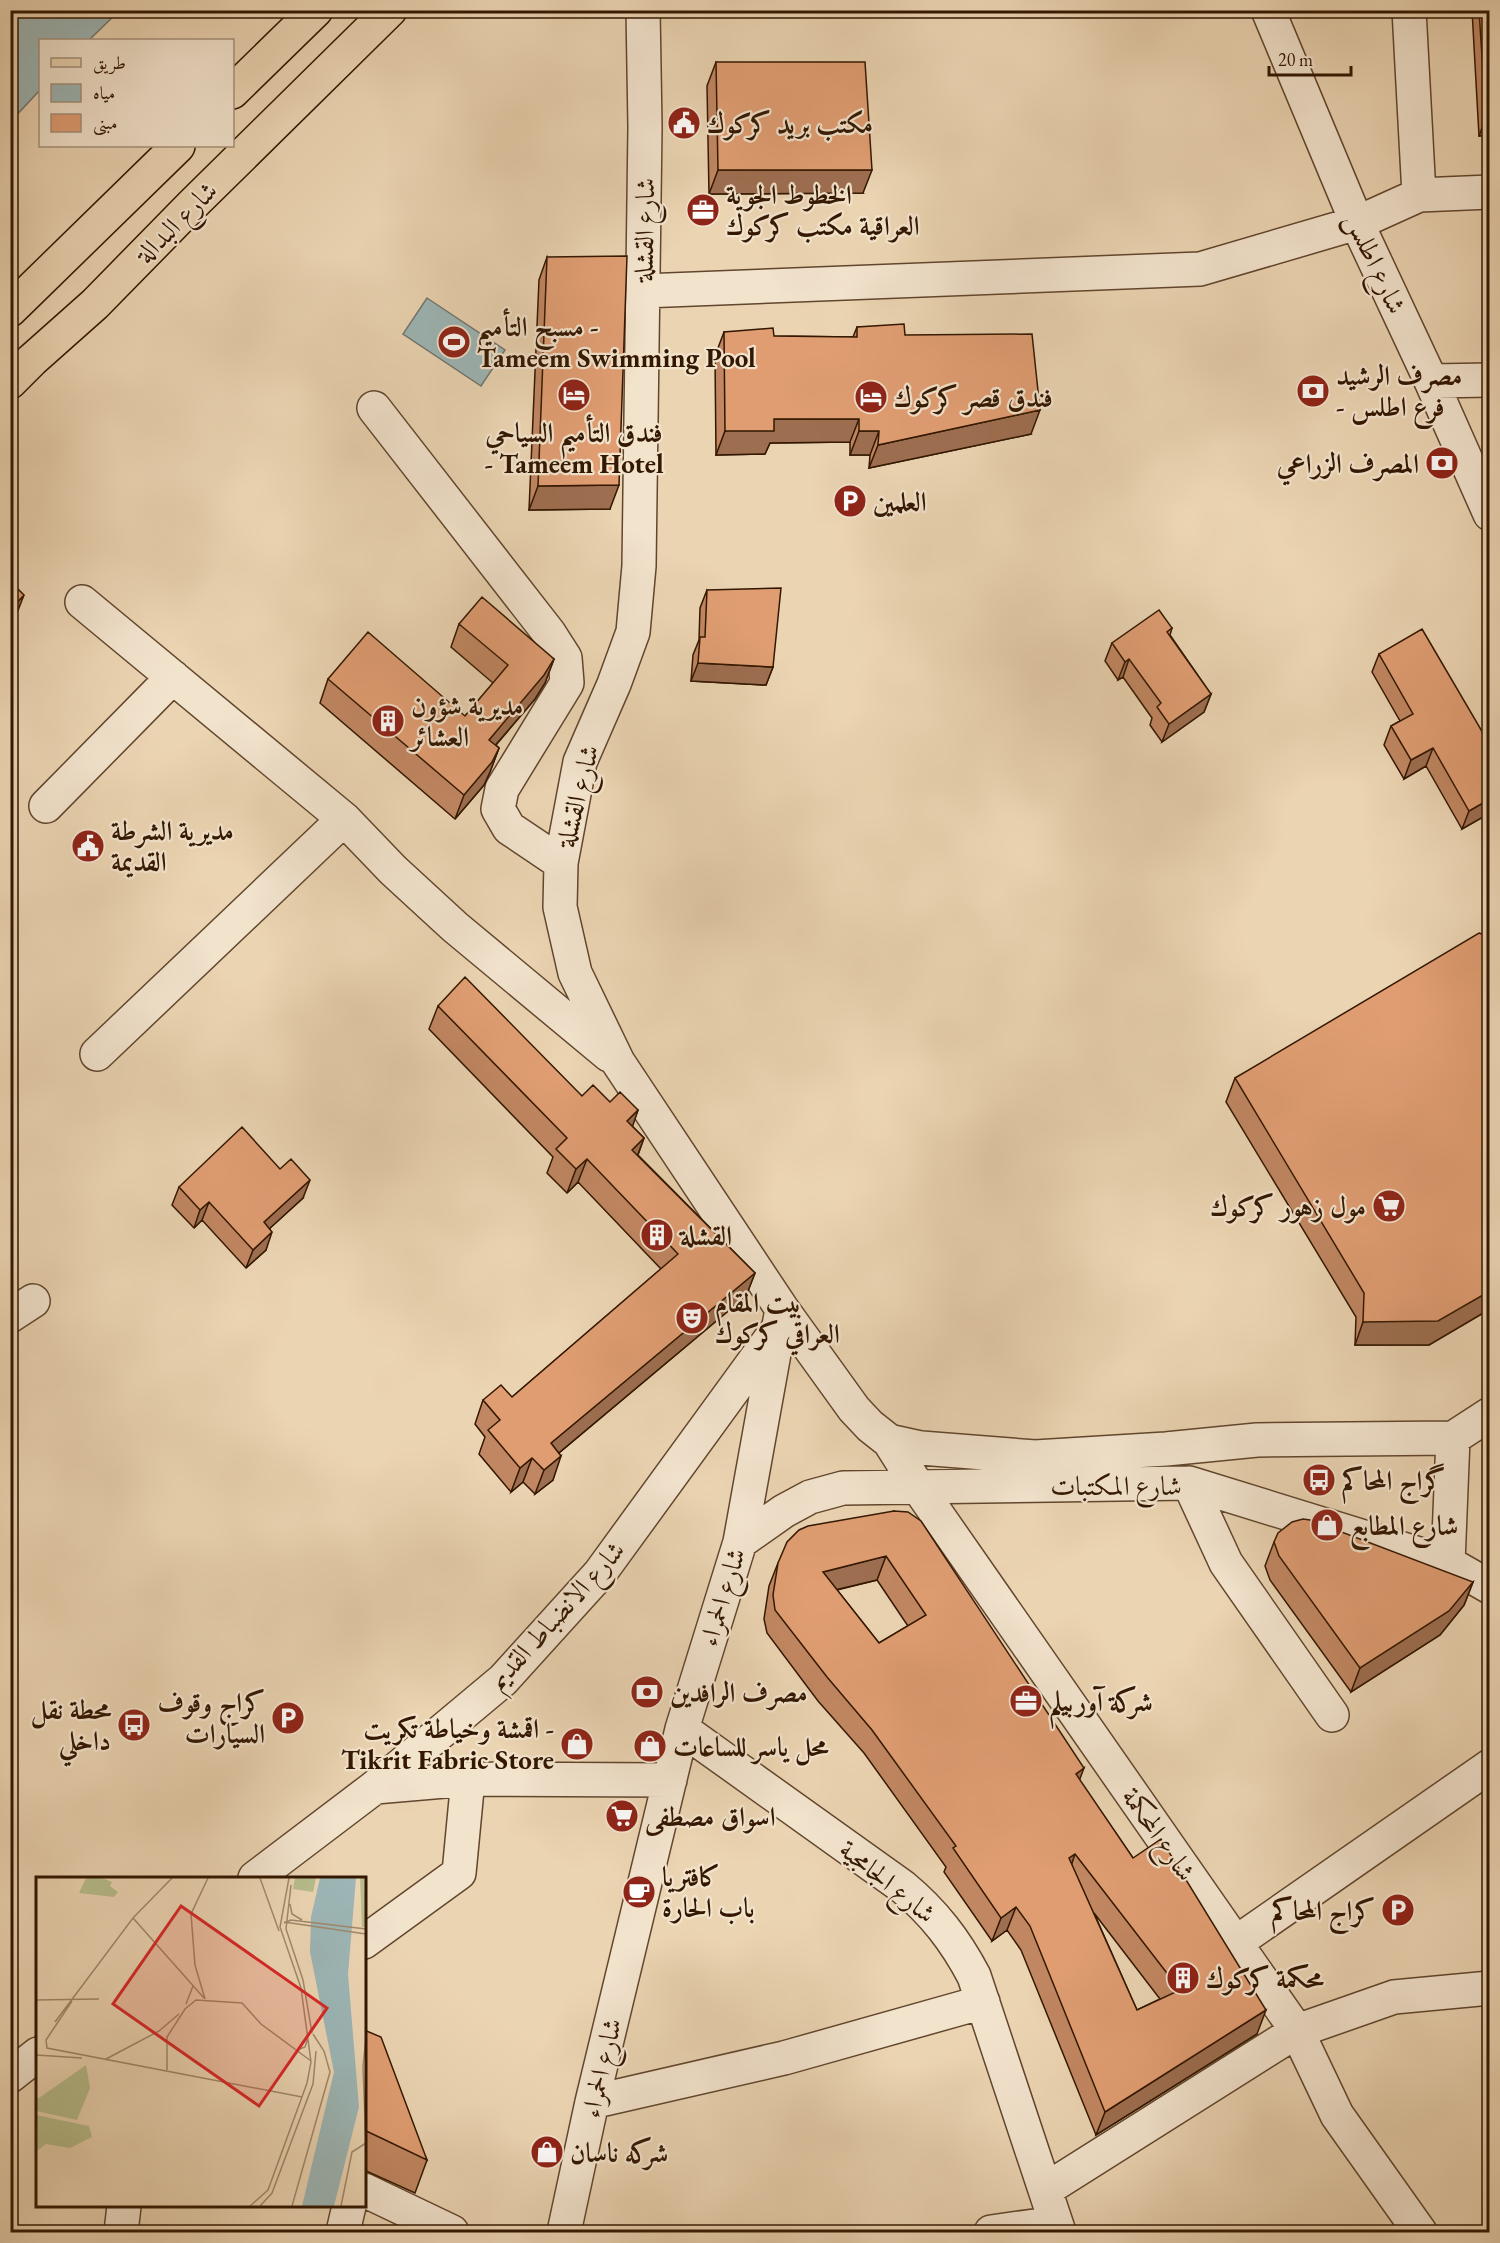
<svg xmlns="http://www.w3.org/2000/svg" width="1500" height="2243" font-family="'EB Garamond',Amiri,serif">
<rect width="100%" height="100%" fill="#ebd4b2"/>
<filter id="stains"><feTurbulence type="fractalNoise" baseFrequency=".00333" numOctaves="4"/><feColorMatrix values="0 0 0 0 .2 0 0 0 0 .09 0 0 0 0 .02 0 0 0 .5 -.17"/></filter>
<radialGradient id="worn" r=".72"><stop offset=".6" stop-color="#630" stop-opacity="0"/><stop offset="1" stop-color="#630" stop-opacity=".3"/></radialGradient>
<!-- water -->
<path fill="#9cb6b6" stroke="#72766e" stroke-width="1.5" d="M11,10L119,11L89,40H40V90L11,121Z
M427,298L505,350L481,386L403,334Z"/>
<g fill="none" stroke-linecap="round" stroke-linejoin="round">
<!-- minor casing -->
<g stroke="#61462d" stroke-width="36">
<path id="minor" d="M643,10L645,127L639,566L633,632L614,684L580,762L561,863L560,907L575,973L618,1062L782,1309L854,1409L870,1426L889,1441L921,1448L1035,1457L1166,1449L1257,1440L1453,1438L1490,1414
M1268,10L1357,223L1431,381L1490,514
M1409,10L1419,195
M643,291L1200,269L1357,223L1419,195L1490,192
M1431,381L1490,380
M374,408L549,633L565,658L567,683L502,789L498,809L509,828L561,863
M82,602L344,819L393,870L455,927L609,1055
M46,806L173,677
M97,1054L344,819
M10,1316L33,1301
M889,1441L918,1487L1297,2031L1337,2115L1420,2232
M1189,1483L1226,1563L1332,1715
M740,1542L784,1511L810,1497L843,1488L1189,1483L1448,1563L1490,1587
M1448,1563L1453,1438
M682,1729L903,1887C934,1913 955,1940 974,1976L1059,2232
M375,1787L468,1779L670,1780
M255,1878L375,1787L503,1680L600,1573L774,1334
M364,1942L459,1873L468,1779
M1234,1944L1490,1766
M10,2076L38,2054
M592,2102L784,2058L983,2002
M364,2190L452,2232
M1045,2190L1297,2031L1394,1997L1490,1988
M121,2232L124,2206
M343,2232L349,2206
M564,2232L592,2102L682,1729L740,1542L782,1309
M991,2232L1056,2223"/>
</g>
<!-- major casing -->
<g stroke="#331701" stroke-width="36">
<path id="major" d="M232,92L316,10
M10,310L178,146
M10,382L32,360L95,304L192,205L390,10"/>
</g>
<!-- minor -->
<use href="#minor" stroke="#f2e3cd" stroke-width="33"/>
<!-- major -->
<use href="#major" stroke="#ebd4b2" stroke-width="33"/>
</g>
<!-- wall -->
<path fill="#c18762" stroke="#331701" stroke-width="1.5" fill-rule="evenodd" d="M1472,10H1490V135L1479,136Z
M716,62L863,193L709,194L707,86Z
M547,257L610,509L529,510L539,280Z
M857,327L905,335L1031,434L869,468L870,455H850V442L770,443L765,454L716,455L715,356L724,332L774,336L853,337Z
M707,590L773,667L766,685L691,681L693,655L699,640L700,608Z
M459,624L554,659L545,683L535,699L496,745L499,748L490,772L484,785L455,819L320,703L328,679L465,716L493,683L451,647Z
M1172,628L1170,635L1211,694L1204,712L1162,742L1150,725L1152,718L1123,677L1118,680L1105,661L1112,643Z
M1379,654L1490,813L1462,829L1426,766L1404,779L1384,745L1391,726L1400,721L1372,672Z
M1490,937V1309L1429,1345H1355L1356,1317L1226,1102L1235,1078Z
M438,1006L582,1096L610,1102L638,1110L632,1126L644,1138L638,1155L755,1273L746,1296L559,1453L553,1480L535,1494L523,1482L511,1492L479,1454L485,1437L475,1424L483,1400L512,1397L661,1269L578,1182L567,1193L547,1173L553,1157L429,1029Z
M179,1187L303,1198L270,1228L266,1250L246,1268L202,1220L194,1228L172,1205Z
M894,1511L1133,1858L1257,2034L1096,2135L1021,1950L1007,1930L992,1941L944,1872L946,1867L864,1753L818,1701L767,1633L764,1619L769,1586L778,1563ZM877,1580L908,1626L879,1643L837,1590ZM1094,1913L1160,1999L1137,2010Z
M1274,1542L1473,1582L1464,1605L1440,1635L1351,1692L1270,1580L1265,1566Z
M364,2030L427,2160L415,2193L364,2170Z"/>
<!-- shaded-wall -->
<path fill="#9d6e50" stroke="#331701" stroke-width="1.5" d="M1486,118H1490V135L1479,136Z
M718,170H872L863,193L709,194Z
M1040,410L1031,434L869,468L878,445Z
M774,419H859L850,442L770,443L765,454L716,455L725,431Z
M859,431H879L870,455H850Z
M619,485L610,509L529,510L538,486Z
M24,595L15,618L10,624V610Z
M554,659L545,683L535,699L480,763L489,740Z
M1129,659L1123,677L1118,680L1125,662Z
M698,663L773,667L766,685L691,681Z
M1211,694L1204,712L1162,742L1169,724Z
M499,748L490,772L484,785L455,819L464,795Z
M1433,748L1426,766L1404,779L1411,760Z
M1490,799V813L1462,829L1469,811Z
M638,1110L630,1134L627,1121Z
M644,1138L635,1162L632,1150Z
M587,1159L578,1182L567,1193L576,1169Z
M310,1180L303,1198L257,1240L264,1222Z
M209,1202L202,1220L194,1228L200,1210Z
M272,1232L266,1250L246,1268L253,1250Z
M755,1273L746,1296L542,1467L551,1443Z
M1490,1291V1309L1429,1345H1355L1363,1322Z
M561,1456L553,1480L535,1494L544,1470Z
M532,1458L523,1482L511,1492L520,1468Z
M886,1556L877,1580L814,1595L823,1572Z
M1473,1582L1464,1605L1440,1635L1351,1692L1360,1668Z
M1084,1768L1075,1792L1076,1774Z
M1075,1854L1067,1878L1069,1858Z
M1016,1907L1007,1930L992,1941L1001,1918Z
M1266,2010L1257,2034L1096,2135L1105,2112Z"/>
<!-- building -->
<path fill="#e09d72" stroke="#331701" stroke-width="1.5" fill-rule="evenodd" d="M1479,10H1490V118H1486Z
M716,62H865L872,170H718Z
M627,256L619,485L538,486L547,257Z
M904,324L905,335L1032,334L1040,410L878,445L879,431H859V419H774V431H725L724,332L773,328L774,336L857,337V327Z
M10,581L24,595L10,610Z
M781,588L773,667L698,663L700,637H705L707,590Z
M482,597L554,659L544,675L489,740L499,748L492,762L464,795L328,679L368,632L465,716L508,665L459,624Z
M1159,610L1172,628L1167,632L1211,694L1169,724L1157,707L1161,703L1129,659L1125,662L1112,643Z
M1422,629L1490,745V799L1469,811L1433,748L1411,760L1391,726L1413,714L1379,654Z
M1479,933L1490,937V1291L1438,1321L1363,1322L1364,1293L1235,1078Z
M465,977L582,1096L593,1085L610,1102L620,1092L638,1110L627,1121L644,1138L632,1150L755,1273L551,1443L561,1456L544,1470L532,1458L520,1468L488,1430L500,1420L483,1400L501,1385L512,1397L678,1254L587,1159L576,1169L556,1149L567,1138L438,1006Z
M242,1127L280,1169L291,1159L310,1180L264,1222L272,1232L253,1250L209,1202L200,1210L179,1187Z
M894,1511L908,1512L921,1521L1084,1768L1076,1774L1133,1858L1161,1839L1266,2010L1105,2112L1030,1926L1016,1907L1001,1918L953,1848L956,1846L872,1730L827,1677L775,1610L773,1595L778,1563L787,1542L799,1530L808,1526ZM886,1556L926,1615L879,1643L823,1572ZM1075,1854L1180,1990L1137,2010L1069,1858Z
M1303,1519L1310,1520L1473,1582L1449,1611L1360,1668L1279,1556L1274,1542L1278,1533L1292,1522Z
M364,2030L381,2037L427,2160L381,2138L364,2130Z
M980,2231V2232H964Z"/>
<!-- icons -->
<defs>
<g id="civic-disc" transform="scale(1.725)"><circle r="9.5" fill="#8f2418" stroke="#f2e3cd"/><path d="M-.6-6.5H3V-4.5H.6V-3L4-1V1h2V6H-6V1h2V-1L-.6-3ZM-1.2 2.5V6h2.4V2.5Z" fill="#fff"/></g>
<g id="office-disc" transform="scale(1.725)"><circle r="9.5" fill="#8f2418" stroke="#f2e3cd"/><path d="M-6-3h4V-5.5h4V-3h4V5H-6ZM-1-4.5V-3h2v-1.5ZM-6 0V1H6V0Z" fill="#fff"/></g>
<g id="stadium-disc" transform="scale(1.725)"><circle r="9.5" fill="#8f2418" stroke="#f2e3cd"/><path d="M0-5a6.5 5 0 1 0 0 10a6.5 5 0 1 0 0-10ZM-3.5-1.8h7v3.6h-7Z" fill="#fff"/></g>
<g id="bank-disc" transform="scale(1.725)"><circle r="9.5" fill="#8f2418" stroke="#f2e3cd"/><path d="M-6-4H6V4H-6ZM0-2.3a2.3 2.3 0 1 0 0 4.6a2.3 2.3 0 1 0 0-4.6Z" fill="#fff"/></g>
<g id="hotel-disc" transform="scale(1.725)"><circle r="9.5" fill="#8f2418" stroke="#f2e3cd"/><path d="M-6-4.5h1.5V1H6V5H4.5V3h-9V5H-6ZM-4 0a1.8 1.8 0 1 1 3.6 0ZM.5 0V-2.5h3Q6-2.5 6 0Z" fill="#fff"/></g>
<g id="parking-disc" transform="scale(1.725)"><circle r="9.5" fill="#8f2418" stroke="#f2e3cd"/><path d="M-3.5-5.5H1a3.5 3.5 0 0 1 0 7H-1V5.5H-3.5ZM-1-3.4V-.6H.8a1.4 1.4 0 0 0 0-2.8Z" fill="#fff"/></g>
<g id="building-disc" transform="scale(1.725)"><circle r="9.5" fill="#8f2418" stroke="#f2e3cd"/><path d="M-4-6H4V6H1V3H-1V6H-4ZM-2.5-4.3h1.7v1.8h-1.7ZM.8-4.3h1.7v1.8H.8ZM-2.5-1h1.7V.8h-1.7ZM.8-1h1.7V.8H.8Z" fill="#fff"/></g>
<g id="supermarket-disc" transform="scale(1.725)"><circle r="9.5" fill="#8f2418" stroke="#f2e3cd"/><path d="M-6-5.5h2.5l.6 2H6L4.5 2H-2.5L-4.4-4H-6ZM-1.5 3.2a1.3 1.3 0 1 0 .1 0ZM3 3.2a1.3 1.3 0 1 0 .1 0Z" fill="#fff"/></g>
<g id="theatre-disc" transform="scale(1.725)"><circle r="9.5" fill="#8f2418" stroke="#f2e3cd"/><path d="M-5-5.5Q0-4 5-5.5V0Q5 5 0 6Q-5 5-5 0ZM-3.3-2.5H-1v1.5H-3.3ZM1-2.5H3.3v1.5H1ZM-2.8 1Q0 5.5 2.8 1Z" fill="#fff"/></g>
<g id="bus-disc" transform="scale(1.725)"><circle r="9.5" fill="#8f2418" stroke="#f2e3cd"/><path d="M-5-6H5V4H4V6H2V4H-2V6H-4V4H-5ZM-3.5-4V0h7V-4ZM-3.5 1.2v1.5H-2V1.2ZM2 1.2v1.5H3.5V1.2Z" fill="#fff"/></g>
<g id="shop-disc" transform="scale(1.725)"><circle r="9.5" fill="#8f2418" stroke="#f2e3cd"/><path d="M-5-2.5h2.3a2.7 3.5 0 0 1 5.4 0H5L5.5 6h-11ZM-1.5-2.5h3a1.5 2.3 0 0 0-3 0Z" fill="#fff"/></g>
<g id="cafe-disc" transform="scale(1.725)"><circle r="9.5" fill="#8f2418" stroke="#f2e3cd"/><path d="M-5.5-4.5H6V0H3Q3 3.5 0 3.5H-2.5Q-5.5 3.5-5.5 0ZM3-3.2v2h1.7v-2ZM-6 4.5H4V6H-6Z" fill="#fff"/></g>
</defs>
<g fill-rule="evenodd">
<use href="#civic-disc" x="684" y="123"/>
<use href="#office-disc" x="703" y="210"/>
<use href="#stadium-disc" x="454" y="342"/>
<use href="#bank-disc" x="1313" y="391"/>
<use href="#hotel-disc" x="574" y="395"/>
<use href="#hotel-disc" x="871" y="397"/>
<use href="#bank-disc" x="1442" y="463"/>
<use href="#parking-disc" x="850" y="501"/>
<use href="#building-disc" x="388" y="721"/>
<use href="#civic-disc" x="88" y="846"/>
<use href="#supermarket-disc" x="1389" y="1206"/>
<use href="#building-disc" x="657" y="1235"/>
<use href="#theatre-disc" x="692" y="1318"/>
<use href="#bus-disc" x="1319" y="1480"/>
<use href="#shop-disc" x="1327" y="1525"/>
<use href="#bank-disc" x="647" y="1692"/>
<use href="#office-disc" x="1026" y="1701"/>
<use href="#parking-disc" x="288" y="1718"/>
<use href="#bus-disc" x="134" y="1725"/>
<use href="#shop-disc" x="577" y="1744"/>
<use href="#shop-disc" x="650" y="1746"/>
<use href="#supermarket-disc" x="622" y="1816"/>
<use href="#cafe-disc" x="639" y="1892"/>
<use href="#parking-disc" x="1398" y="1910"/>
<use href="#building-disc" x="1183" y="1978"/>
<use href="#shop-disc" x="547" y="2152"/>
</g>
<g text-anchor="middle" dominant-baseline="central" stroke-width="4.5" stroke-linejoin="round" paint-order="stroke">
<!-- poi labels -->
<g font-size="27" font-weight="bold" fill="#331701" stroke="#f2e3cd" text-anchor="start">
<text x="707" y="123">مكتب بريد كركوك</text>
<text x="726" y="194">الخطوط الجوية<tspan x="726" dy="31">العراقية مكتب كركوك</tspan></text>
<text x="477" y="326">مسبح التأميم -<tspan x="477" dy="31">Tameem Swimming Pool</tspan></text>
<text x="1336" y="375">مصرف الرشيد<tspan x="1336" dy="31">- فرع اطلس</tspan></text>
<text x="894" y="397">فندق قصر كركوك</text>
<text x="574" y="432" text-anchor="middle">فندق التأميم السياحي<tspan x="574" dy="31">- Tameem Hotel</tspan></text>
<text x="1419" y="463" text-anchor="end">المصرف الزراعي</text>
<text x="873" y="501">العلمين</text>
<text x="411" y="705">مديرية شؤون<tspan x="411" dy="31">العشائر</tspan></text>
<text x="111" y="830">مديرية الشرطة<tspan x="111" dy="31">القديمة</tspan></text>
<text x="1366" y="1206" text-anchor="end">مول زهور كركوك</text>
<text x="680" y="1235">القشلة</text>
<text x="715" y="1302">بيت المقام<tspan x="715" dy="31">العراقي كركوك</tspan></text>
<text x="1342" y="1480">گراج المحاكم</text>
<text x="1350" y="1525">شارع المطابع</text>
<text x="670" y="1692">مصرف الرافدين</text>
<text x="1049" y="1701">شركة آوربيلم</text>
<text x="265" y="1702" text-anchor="end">كراج وقوف<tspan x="265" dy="31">السيارات</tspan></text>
<text x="111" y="1709" text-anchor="end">محطة نقل<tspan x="111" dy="31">داخلي</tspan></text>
<text x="554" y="1728" text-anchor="end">اقمشة وخياطة تكريت -<tspan x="554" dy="31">Tikrit Fabric Store</tspan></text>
<text x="673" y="1746">محل ياسر للساعات</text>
<text x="645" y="1816">اسواق مصطفى</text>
<text x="662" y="1876">كافتريا<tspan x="662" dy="31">باب الحارة</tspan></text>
<text x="1375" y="1910" text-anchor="end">كراج المحاكم</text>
<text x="1206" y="1978">محكمة كركوك</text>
<text x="570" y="2152">شرکە ناسان</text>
</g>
<!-- street labels -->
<g font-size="27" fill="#331701" stroke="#f2e3cd">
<text transform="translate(176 222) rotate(-45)">شارع البدالة</text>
<text transform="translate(644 230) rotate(-89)">شارع القشلة</text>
<text transform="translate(1376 263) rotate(65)">شارع اطلس</text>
<text transform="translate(577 796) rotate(-76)">شارع القشلة</text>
<text x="1116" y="1485">شارع المكتبات</text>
<text transform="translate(722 1597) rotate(-73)">شارع الحمراء</text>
<text transform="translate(556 1615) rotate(-48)">شارع الانضباط القديم</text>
<text transform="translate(1159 1834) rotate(55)">شارع المحكمة</text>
<text transform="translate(888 1881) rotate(39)">شارع الجامجية</text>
<text transform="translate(601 2068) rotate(-77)">شارع الحمراء</text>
</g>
</g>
<!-- overview -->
<g transform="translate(36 1877)">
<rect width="330" height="330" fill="#ebd4b2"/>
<path d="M50,1H66L76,5L74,9L82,15L78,20L43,16ZM259,1H280L277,15L257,12ZM324,1H330V50H326ZM50,188L54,211L41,243L0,234V223ZM0,238L53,249L56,260L34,271L10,267L1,274Z" fill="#b7bd8c"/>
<path d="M284,1H320L312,97L323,230L298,329H266L298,195L274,75L275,40Z" fill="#9cb6b6"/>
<path fill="none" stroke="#a1886b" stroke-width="1.5" d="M224,1L243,54M255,8L250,52L267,103L276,156M254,27L256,37L266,43M97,41L168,121M248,45L330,57M248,46L255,43L330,52M169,122L159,88L155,37L172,1M0,123L63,122M36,124L10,163L11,171L266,220M150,127L157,109M19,145L97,41L136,1M330,160L327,190L330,270M261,173L269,170L272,161M0,178L46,181M70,182L123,154L143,137M131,193V160L149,132L160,123L206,126L225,147L275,184M214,329L232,313L271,206L275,185L265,111L244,50L253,1M224,329L236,316L277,207L280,174M256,329L294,195L288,174L277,157M305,329L316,275L330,266"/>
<path fill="#d62828" fill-opacity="0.15" stroke="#d62828" stroke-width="3" d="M145,29L291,131L223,229L77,127Z"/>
<rect width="330" height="330" fill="none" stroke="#331701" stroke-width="3"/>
</g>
<!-- margin -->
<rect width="1500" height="2243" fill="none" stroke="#ebd4b2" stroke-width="36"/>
<rect x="12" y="12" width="1476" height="2219" fill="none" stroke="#331701" stroke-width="3"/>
<rect x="18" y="18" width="1464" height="2207" fill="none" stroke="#331701" stroke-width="1.5"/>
<!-- legend -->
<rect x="39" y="39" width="195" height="108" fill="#f2e3cd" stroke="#a6917b" stroke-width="1.5"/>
<rect x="51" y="58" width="30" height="9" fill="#ebd4b2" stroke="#a6917b" stroke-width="1.5"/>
<text x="93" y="69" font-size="18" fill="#331701">طريق</text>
<rect x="51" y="84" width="30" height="18" fill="#9cb6b6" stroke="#a6917b" stroke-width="1.5"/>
<text x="93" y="99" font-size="18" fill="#331701">مياه</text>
<rect x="51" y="114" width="30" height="18" fill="#e09d72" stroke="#a6917b" stroke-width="1.5"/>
<text x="93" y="129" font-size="18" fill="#331701">مبنى</text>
<!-- scale -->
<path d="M1269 66v9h82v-9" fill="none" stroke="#331701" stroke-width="3"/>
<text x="1278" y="66" font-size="18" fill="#331701" stroke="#f2e3cd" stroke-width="4.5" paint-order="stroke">20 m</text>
<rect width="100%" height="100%" filter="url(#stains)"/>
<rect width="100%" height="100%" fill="url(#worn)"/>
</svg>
